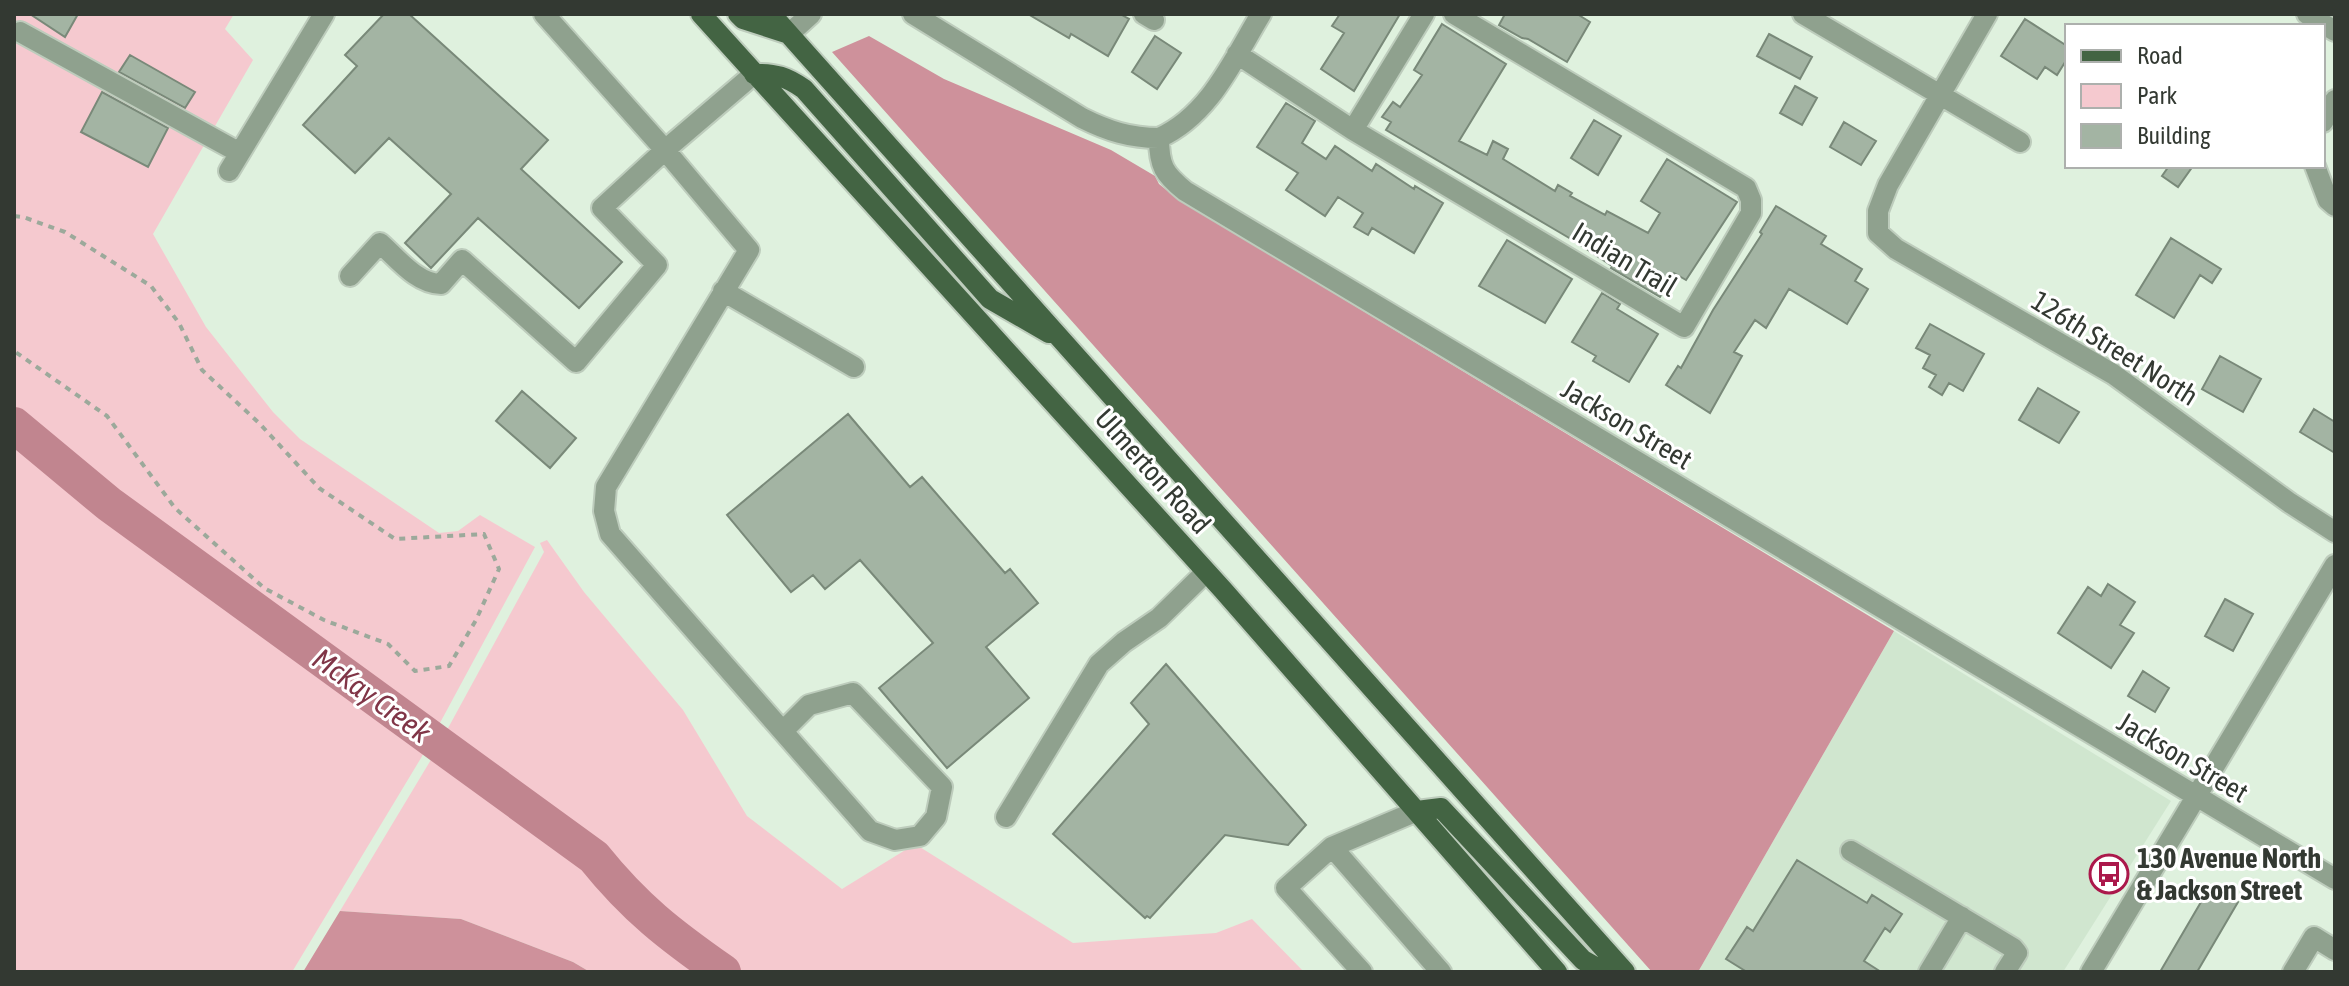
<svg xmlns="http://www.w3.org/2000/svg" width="2349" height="986" font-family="'Asap Condensed',sans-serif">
<rect width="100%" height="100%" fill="#dff1de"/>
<!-- built -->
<path fill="#d0e6cf" d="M1894,631L2171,801L2063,972H1698Z"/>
<!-- green -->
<path fill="#f5c9cf" d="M14,14H234L225,29L253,60L153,234L206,327L273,412L300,439L439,533L458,531L480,515L535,547L421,758L292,972H14Z
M547,540L584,592L683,710L747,816L842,889L915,844L1073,943L1216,933L1252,919L1304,972H590L573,962L461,919L340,911L429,763L544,552L540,543Z"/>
<!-- forest -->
<path fill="#ce919b" d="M869,36L944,79L1111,150L1155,176L1159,184L1179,200L1894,631L1698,972H1652L832,52Z
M340,911L461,919L573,962L590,972H303Z"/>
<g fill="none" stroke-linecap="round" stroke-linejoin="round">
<!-- river -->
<path stroke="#c1858f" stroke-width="36" d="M14,425L109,504L594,857C635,908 670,935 723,972"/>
</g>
<!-- building -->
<path fill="#a3b4a3" stroke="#798979" stroke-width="2" d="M30,14H78L65,37Z
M384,14H409L548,140L521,169L622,262L579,308L478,218L431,268L405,243L451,194L389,138L355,173L303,125L357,66L345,55Z
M1028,14H1120L1129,19L1108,56L1071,34L1069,38Z
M1340,14H1400L1354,91L1321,69L1344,33L1332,26Z
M1505,14H1577L1590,22L1567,62L1528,39L1522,38L1499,25Z
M2025,19L2067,46V59L2057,75L2045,67L2037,79L2001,56Z
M1442,24L1506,64L1459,141L1487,155L1493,141L1508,149L1503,159L1555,191L1558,185L1572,193L1570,196L1605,215L1607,211L1648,233L1660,213L1641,201L1667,159L1737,202L1686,280L1674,273L1660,297L1611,268L1612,266L1576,242L1386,130L1391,122L1382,117L1393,102L1400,107L1422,75L1414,70Z
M1769,34L1812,57L1800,79L1757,56Z
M1155,36L1181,53L1157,89L1132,72Z
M130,55L195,92L185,108L119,72Z
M1795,86L1817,98L1802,125L1780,113Z
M102,92L168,128L148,167L81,132Z
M1286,103L1315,121L1302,143L1326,159L1335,146L1372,171L1376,164L1414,189L1415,186L1443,203L1414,253L1372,228L1368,235L1354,227L1363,213L1338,197L1325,216L1286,190L1298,173L1257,147Z
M1594,120L1621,136L1598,175L1571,158Z
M1844,122L1876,141L1861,165L1830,147Z
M2169,166H2193L2178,187L2162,176Z
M1776,206L1826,236L1821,244L1862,269L1855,281L1868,289L1847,324L1789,289L1766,328L1755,320L1734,352L1742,356L1710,413L1666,385L1678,366L1681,368L1713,310L1762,234L1760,232Z
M2171,238L2221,269L2212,283L2200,275L2174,318L2136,295Z
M1507,240L1572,279L1545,323L1479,286Z
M1602,293L1620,304L1617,309L1658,334L1629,382L1593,361L1596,356L1572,342Z
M1930,324L1984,354L1963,391L1949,383L1942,395L1929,387L1936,375L1923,368L1930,355L1916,348Z
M2220,356L2261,379L2243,412L2202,389Z
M2038,388L2079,412L2059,443L2019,420Z
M522,391L576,438L550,468L496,421Z
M2314,409L2335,422V453L2300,432Z
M848,414L910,487L922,477L1005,573L1010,569L1038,603L986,647L1029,698L947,768L879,688L933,643L860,560L825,589L813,575L791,592L727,515Z
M2108,584L2135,602L2120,625L2134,633L2111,668L2058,633L2088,587L2101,596Z
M2225,599L2253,614L2233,651L2205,636Z
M1166,664L1306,825L1288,845L1225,835L1150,918L1147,916L1145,918L1053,834L1149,724L1131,703Z
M2143,671L2169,688L2155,712L2128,696Z
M1797,860L1867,903L1872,895L1902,914L1890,932L1885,928L1864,961L1881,972H1747L1726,959L1747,927L1753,931Z
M2211,885L2238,902L2197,972H2160Z"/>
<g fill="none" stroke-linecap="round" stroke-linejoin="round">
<!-- minor casing -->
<g stroke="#bdccbc" stroke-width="24">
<path id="minor" d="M544,14L665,150L754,74
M913,14L1082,118C1108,131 1130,138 1159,138C1159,166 1164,174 1185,191L2335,879
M1144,14L1154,20
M1803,14L2020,142
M1987,14L1888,185L1878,211V233L1896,249L2113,374L2290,503L2335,532
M2307,14L2335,31
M20,32L240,153
M789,34L811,14
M1237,54L1353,130L1684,327L1751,213V200L1746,188L1454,14
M2323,122L2335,100
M1353,130L1424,14
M1159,138C1210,115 1233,60 1261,14
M2315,166L2328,200L2335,206
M229,171L324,14
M350,276L380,243C397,258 417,284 441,284L462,260L576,362L657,265L602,208L665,150L749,250L606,487L604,511L610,534L870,831L895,840L920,836L936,817L942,787L853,693L809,705L783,731
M723,291L854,367
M1006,817L1099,664L1124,642L1159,618L1206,572
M1332,847L1441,972
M1851,851L2013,948L2017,953L2005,972
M1362,972L1286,888L1332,847L1417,811
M1929,972L1962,917
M2091,972L2335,565
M2293,972L2314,937L2335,950"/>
</g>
<!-- major casing -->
<g stroke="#bdccbc" stroke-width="24">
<path id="major" d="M701,14L1223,590L1557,972
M738,14L743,19L786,33
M771,14L1625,972
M754,74C775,73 787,77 804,89L990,299L1049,333
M1417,811L1441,808L1583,960L1604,972"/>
</g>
<!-- path -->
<path stroke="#9ca99b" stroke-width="4" stroke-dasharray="6 6" stroke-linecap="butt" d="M14,216L23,217L65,232L151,286L179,323L202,370L260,424L319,488L395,539L484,534L499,569L476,620L449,666L415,671L388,644L324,620L264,588L175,508L107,416L14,351"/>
<!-- minor -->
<use href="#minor" stroke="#8fa18e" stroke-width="20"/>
<!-- major -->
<use href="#major" stroke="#436443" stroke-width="20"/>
</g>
<!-- icons -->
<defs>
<g id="bus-ring" transform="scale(2)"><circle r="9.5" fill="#fff" stroke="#ab184b" stroke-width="1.5"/><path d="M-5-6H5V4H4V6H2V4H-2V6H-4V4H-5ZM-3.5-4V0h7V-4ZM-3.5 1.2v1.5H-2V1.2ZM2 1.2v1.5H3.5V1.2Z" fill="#ab184b"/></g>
</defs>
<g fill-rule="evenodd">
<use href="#bus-ring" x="2109" y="874"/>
</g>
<g text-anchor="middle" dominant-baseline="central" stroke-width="6" stroke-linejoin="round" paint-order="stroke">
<!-- street labels -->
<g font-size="28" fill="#333932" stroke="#fff">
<text transform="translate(1625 259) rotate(31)">Indian Trail</text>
<text transform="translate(2115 348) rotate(32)">126th Street North</text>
<text transform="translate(1627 424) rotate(31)">Jackson Street</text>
<text transform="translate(1153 471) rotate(48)">Ulmerton Road</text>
<text transform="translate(2183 757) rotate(31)">Jackson Street</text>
</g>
<!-- poi labels -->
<g font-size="28" font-weight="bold" fill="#333932" stroke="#fff" text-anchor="start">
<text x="2137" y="858">130 Avenue North<tspan x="2137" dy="32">&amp; Jackson Street</tspan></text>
</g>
<!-- water labels -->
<g font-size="30" font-style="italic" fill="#803547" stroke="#fff">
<text transform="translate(372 695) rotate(36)">McKay Creek</text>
</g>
</g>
<!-- border -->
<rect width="2349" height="986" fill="none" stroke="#333932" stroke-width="32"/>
<!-- legend -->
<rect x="2065" y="24" width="260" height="144" fill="#ffffff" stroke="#adb0ad" stroke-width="2"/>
<rect x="2081" y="50" width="40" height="12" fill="#436443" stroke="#adb0ad" stroke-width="2"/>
<text x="2137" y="64" font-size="24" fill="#333932">Road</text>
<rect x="2081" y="84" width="40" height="24" fill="#f5c9cf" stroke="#adb0ad" stroke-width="2"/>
<text x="2137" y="104" font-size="24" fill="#333932">Park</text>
<rect x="2081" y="124" width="40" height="24" fill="#a3b4a3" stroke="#adb0ad" stroke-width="2"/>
<text x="2137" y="144" font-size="24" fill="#333932">Building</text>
</svg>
